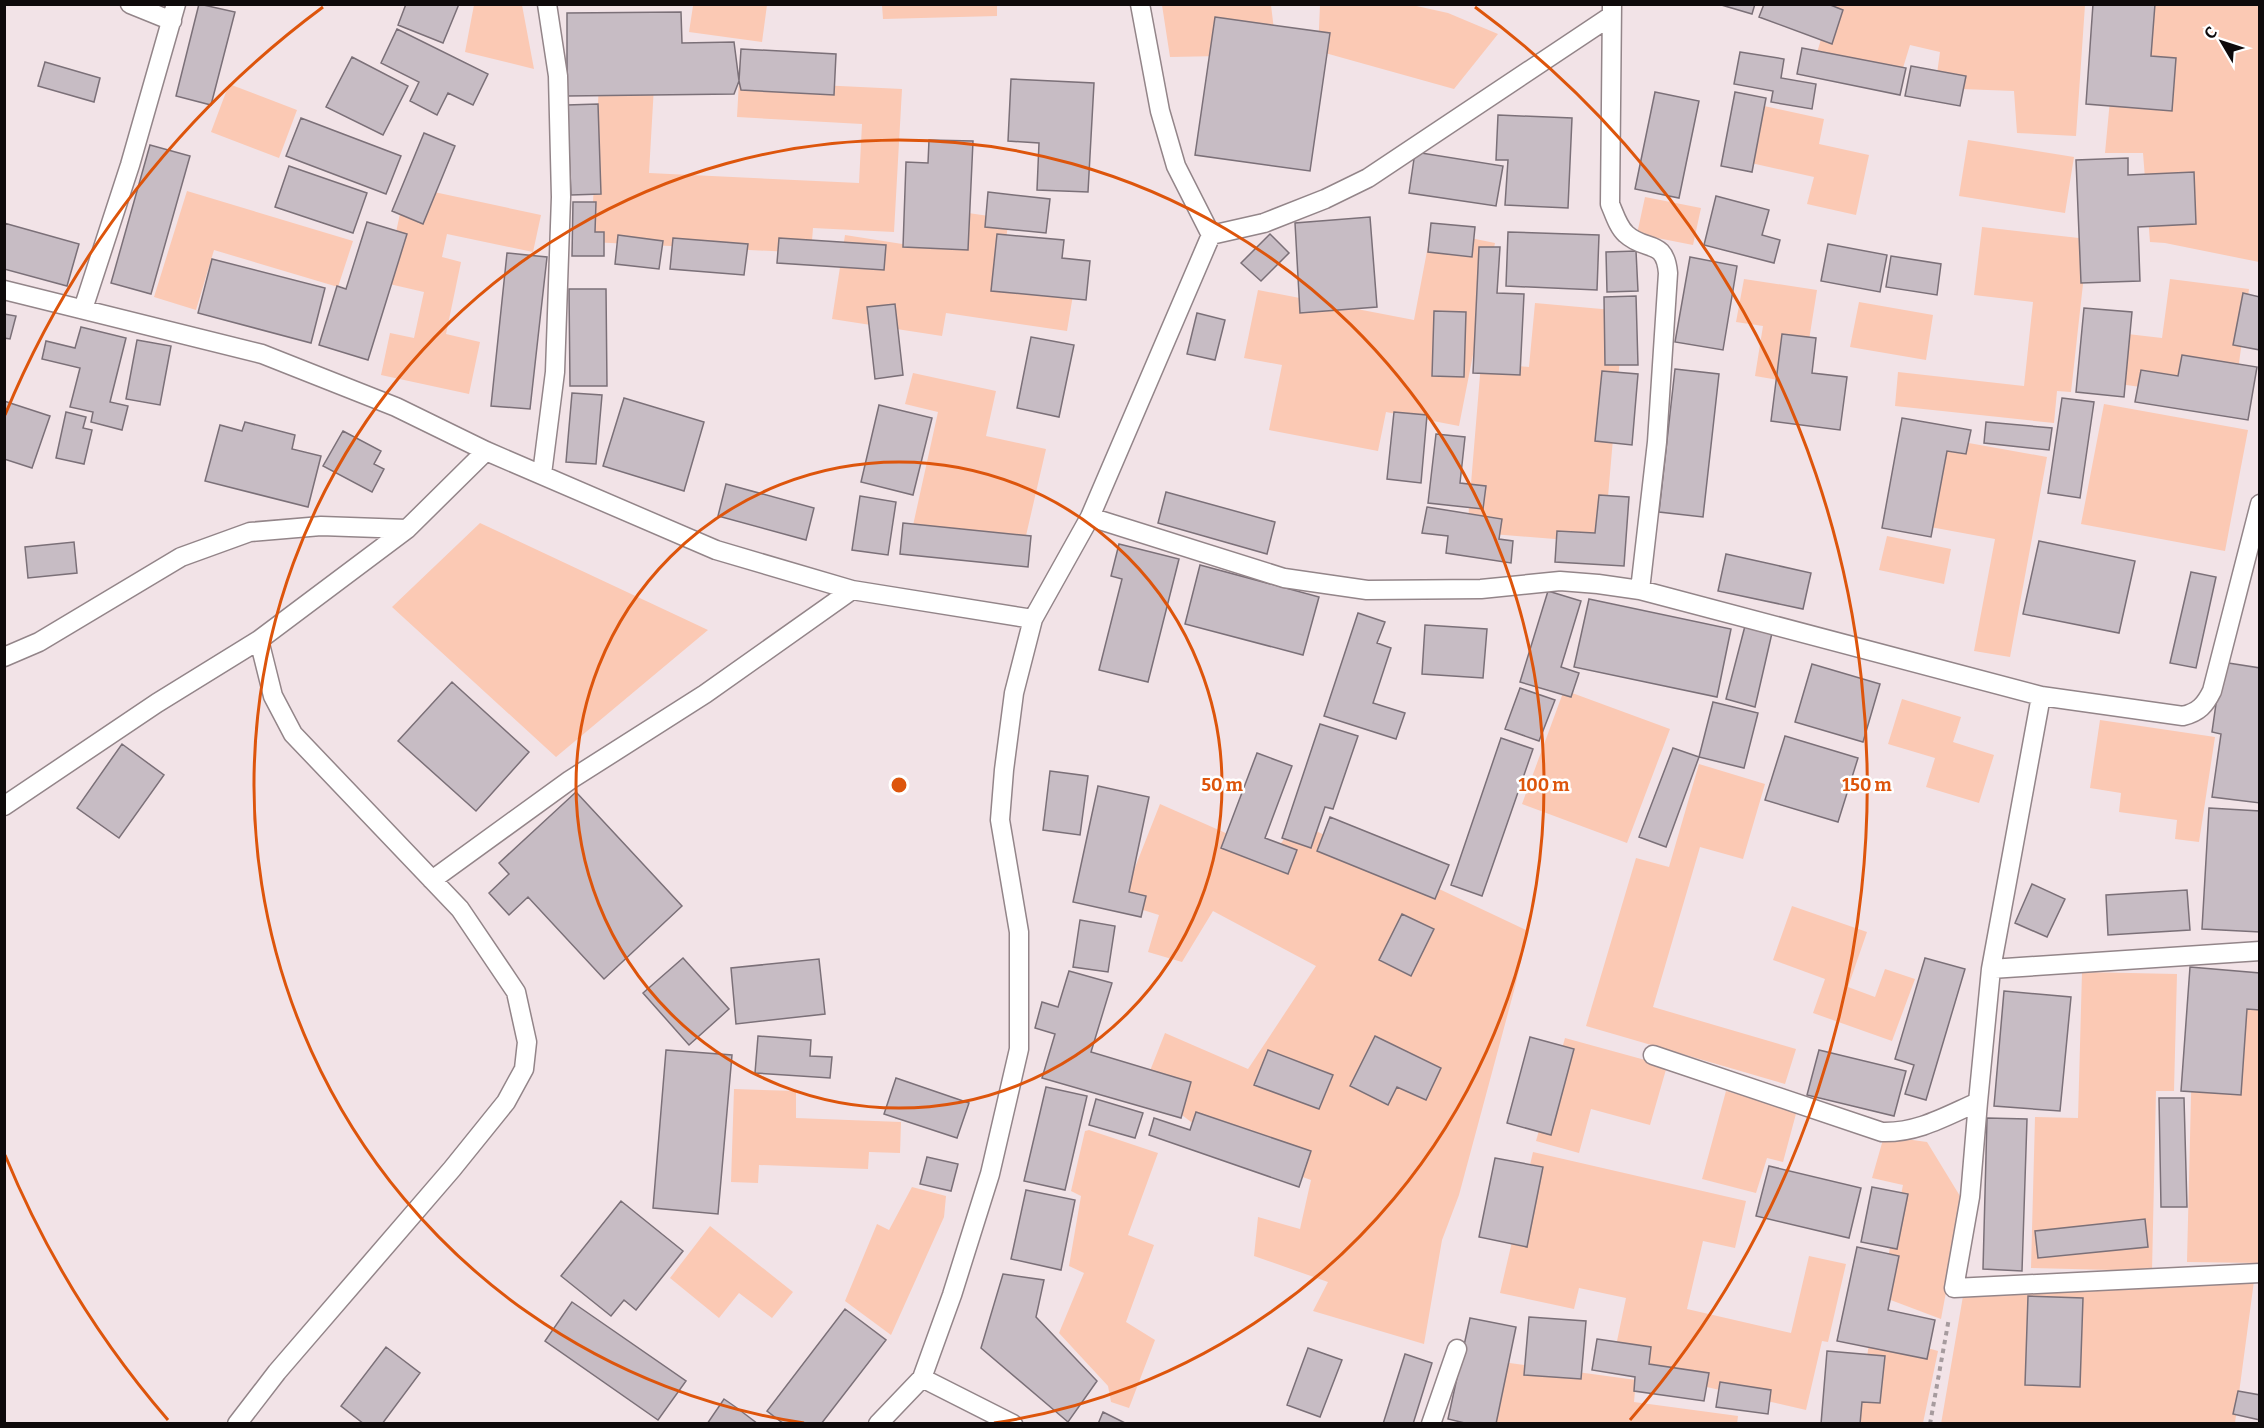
<svg xmlns="http://www.w3.org/2000/svg" width="2264" height="1428" font-family="Bitter,serif">
<rect width="100%" height="100%" fill="#f2e3e7"/>
<!-- green -->
<path fill="#fbc9b4" d="M474,5H522L534,69L465,52Z
M685,5H767L762,42L689,32L693,6Z
M882,5H997V16L883,19Z
M1162,5H1271L1277,55L1170,57Z
M1320,5H1412L1448,13L1498,34L1454,89L1318,51Z
M1831,5H2085L2076,136L2017,133L2014,91L1935,88L1940,52L1910,45L1899,81L1814,63Z
M2119,5H2259V262L2165,243L2150,242L2143,153H2105Z
M739,81L902,89L894,232L813,228L811,253L591,242L599,83L654,86L649,173L859,183L862,124L737,117Z
M229,84L297,110L279,158L211,132Z
M1755,104L1824,119L1819,144L1869,155L1856,215L1807,204L1814,177L1742,161Z
M1968,140L2074,157L2065,213L1959,196Z
M406,186L541,215L533,252L447,234L442,257L461,262L446,334L480,342L469,394L381,375L390,333L414,338L424,292L385,283Z
M187,191L353,241L338,287L214,250L196,310L154,297Z
M1645,197L1701,208L1693,245L1637,234Z
M921,206L1009,219L1000,278L1074,289L1067,331L946,313L942,336L832,319L845,235L915,246Z
M1982,227L2088,239L2071,392L2057,391L2054,423L1895,406L1898,372L2024,386L2033,302L1974,295Z
M1431,230L1495,243L1459,426L1386,412L1378,451L1269,430L1282,365L1244,358L1258,290L1414,320Z
M1744,279L1817,290L1802,384L1755,376L1763,326L1736,322Z
M2170,279L2249,289L2234,400L2112,383L2119,333L2162,338Z
M1859,302L1933,315L1926,360L1850,347Z
M1535,303L1624,311L1604,543L1467,532L1481,363L1529,367Z
M913,373L996,391L986,436L1046,449L1022,553L912,530L938,412L905,404Z
M2104,404L2248,430L2225,551L2081,524Z
M1941,438L2047,457L2010,657L1974,651L1995,539L1925,526Z
M480,523L708,630L556,757L392,607Z
M1887,536L1951,549L1944,584L1879,570Z
M1564,690L1670,729L1627,843L1522,804Z
M1902,699L1961,717L1953,742L1994,755L1979,803L1926,787L1935,758L1888,744Z
M2100,720L2215,737L2199,842L2175,839L2177,820L2119,812L2121,793L2090,788Z
M1699,764L1765,784L1743,859L1700,847L1653,1007L1796,1049L1785,1084L1586,1026L1636,858L1669,867Z
M1160,804L1273,854L1297,822L1528,931L1515,987L1459,1195L1442,1240L1424,1344L1313,1311L1328,1282L1254,1256L1258,1217L1300,1229L1311,1180L1229,1151L1144,1086L1165,1033L1248,1069L1316,966L1213,911L1182,962L1148,952L1159,915L1121,903Z
M1792,906L1867,932L1848,987L1875,997L1885,969L1915,979L1892,1041L1813,1013L1825,979L1773,960Z
M2082,972L2177,974L2174,1091H2156L2152,1271L2031,1268L2035,1117L2078,1118Z
M2194,973L2259,974V1263L2187,1262Z
M1565,1038L1667,1066L1650,1125L1591,1109L1579,1153L1536,1141Z
M734,1089L796,1091V1118L901,1122L900,1153L869,1152L868,1169L759,1165L758,1183L731,1182Z
M1726,1091L1797,1110L1783,1162L1767,1158L1756,1193L1702,1179Z
M1089,1130L1158,1153L1128,1235L1154,1245L1126,1322L1155,1340L1129,1408L1111,1402L1108,1386L1059,1333L1084,1273L1069,1266L1081,1196L1071,1191L1085,1131Z
M1884,1136L1927,1142L1963,1201L1941,1319L1880,1296L1903,1185L1872,1178Z
M1533,1152L1746,1201L1735,1248L1703,1241L1687,1309L1791,1333L1809,1256L1846,1264L1828,1342L1822,1341L1806,1410L1612,1365L1626,1298L1579,1288L1574,1309L1500,1293Z
M912,1187L946,1196L944,1217L891,1335L845,1301L877,1224L889,1230Z
M710,1226L793,1292L772,1318L739,1293L719,1318L670,1278Z
M2254,1281L2235,1423L1941,1424L1963,1296Z
M1871,1332L1938,1351L1923,1423L1856,1424Z
M1488,1360L1636,1380L1634,1402L1738,1416L1737,1424H1479Z"/>
<!-- building -->
<path fill="#c7bcc4" stroke="#7b7078" stroke-width="1.5" d="M199,4L235,12L211,105L176,96Z
M406,4H459L443,43L398,25Z
M1718,4H1755L1752,14Z
M1764,4H1828L1843,10L1832,44L1759,17Z
M2093,4H2155L2151,56L2176,58L2172,111L2086,104Z
M681,12L682,43L734,42L739,81L734,94L567,96V13Z
M1215,17L1330,33L1310,171L1195,155Z
M397,29L488,74L473,105L448,93L437,115L410,101L419,82L381,63Z
M1802,48L1906,68L1900,95L1797,74Z
M741,49L836,54L834,95L741,90L739,81Z
M1740,52L1784,59L1781,78L1816,84L1812,109L1771,102L1773,91L1734,84Z
M352,57L408,86L383,135L326,107Z
M45,62L100,78L94,102L38,86Z
M1911,66L1966,76L1960,106L1905,96Z
M1011,79L1094,83L1088,192L1037,190L1039,143L1008,141Z
M1655,92L1699,101L1679,198L1635,189Z
M1735,92L1766,98L1752,172L1721,166Z
M598,104L601,194L571,195L567,105Z
M1498,115L1572,118L1568,208L1505,205L1508,160H1496Z
M301,118L401,156L386,194L286,156Z
M424,133L455,146L423,224L392,211Z
M929,140L973,141L968,250L903,247L906,162L928,163Z
M150,145L190,156L151,294L111,283Z
M1415,152L1503,166L1496,206L1409,193Z
M2128,158V175L2194,172L2196,224L2138,227L2140,281L2081,283L2076,160Z
M289,166L367,193L353,233L275,207Z
M988,192L1050,199L1046,233L985,227Z
M1716,196L1769,210L1762,235L1780,240L1774,263L1704,245Z
M573,202H596L595,232H604V256H572Z
M1370,217L1377,307L1300,313L1295,223Z
M367,222L407,234L368,360L319,345L337,286L346,289Z
M4,223L79,244L67,286L4,269Z
M1431,223L1475,227L1472,257L1428,252Z
M1508,232L1599,235L1597,290L1506,286Z
M997,234L1064,240L1062,258L1090,261L1086,300L991,291Z
M1270,234L1289,253L1261,281L1241,263Z
M618,235L663,241L659,269L615,264Z
M673,238L748,244L744,275L670,269Z
M779,238L886,245L884,270L777,263Z
M1828,244L1887,255L1880,292L1821,281Z
M1479,247H1500L1497,293L1524,294L1520,375L1473,373Z
M1636,251L1638,291L1607,292L1606,252Z
M507,253L547,257L530,409L491,406Z
M1891,256L1941,264L1937,295L1886,287Z
M1690,257L1737,266L1723,350L1675,342Z
M212,259L325,288L311,343L198,313Z
M569,289H606L607,386H570Z
M2243,293L2260,297V350L2233,345Z
M1636,296L1638,365H1605L1604,297Z
M895,304L903,375L875,379L867,307Z
M2084,308L2132,312L2124,397L2076,392Z
M1434,311L1466,312L1464,377L1432,376Z
M1197,313L1225,320L1215,360L1187,354Z
M4,314L16,316L10,339L4,338Z
M81,327L126,338L110,402L128,406L122,430L91,422L93,412L70,407L80,368L42,359L46,341L75,348Z
M1782,334L1816,338L1812,373L1847,377L1840,430L1771,421Z
M1031,337L1074,345L1059,417L1017,408Z
M137,340L171,346L160,405L126,399Z
M2182,355L2257,367L2248,420L2135,402L2141,370L2178,376Z
M1675,369L1719,374L1703,517L1659,512Z
M1602,371L1638,374L1632,445L1595,441Z
M572,393L602,395L596,464L566,462Z
M624,398L704,422L684,491L603,466Z
M2062,398L2094,402L2080,498L2048,493Z
M4,401L50,416L32,468L4,459Z
M879,405L932,418L913,495L861,482Z
M66,412L86,417L83,428L92,430L84,464L56,458Z
M1394,412L1427,415L1421,483L1387,479Z
M1902,418L1971,430L1966,454L1947,451L1931,537L1882,528Z
M245,422L295,435L292,449L321,456L308,507L205,481L220,425L242,431Z
M1986,422L2052,428L2049,450L1984,443Z
M343,431L381,451L374,464L384,469L372,492L323,466Z
M1436,434L1465,437L1460,483L1486,486L1483,509L1428,503Z
M726,484L814,508L806,540L718,516Z
M1166,492L1275,522L1267,554L1158,523Z
M1599,495L1629,497L1624,566L1555,562L1557,531L1595,533Z
M860,496L896,502L888,555L852,550Z
M1427,507L1502,519L1499,539L1513,541L1511,563L1446,553L1448,536L1422,533Z
M903,523L1031,536L1028,567L900,554Z
M2039,541L2135,561L2119,633L2023,614Z
M74,542L77,573L28,578L25,547Z
M1119,544L1179,559L1148,682L1099,670L1122,579L1111,576Z
M1726,554L1811,573L1803,609L1718,591Z
M1200,565L1319,597L1303,655L1185,624Z
M2191,572L2216,577L2196,668L2170,663Z
M1548,591L1581,601L1561,667L1579,673L1571,697L1520,682Z
M1589,599L1731,629L1717,697L1574,667Z
M1358,613L1385,622L1377,643L1391,648L1373,703L1405,713L1396,739L1324,716Z
M1425,625L1487,629L1483,678L1422,674Z
M1745,626L1772,633L1755,707L1726,699Z
M2222,662L2260,668V803L2212,797L2221,734L2212,732Z
M1812,664L1880,684L1863,742L1795,722Z
M452,682L529,752L476,811L398,741Z
M1520,688L1555,700L1539,741L1505,729Z
M1713,702L1758,713L1744,768L1699,757Z
M1320,724L1358,736L1333,809L1325,807L1311,848L1282,838Z
M1785,736L1858,758L1838,822L1765,800Z
M1501,738L1533,749L1482,896L1451,885Z
M122,744L164,775L119,838L77,808Z
M1673,748L1699,757L1666,847L1639,837Z
M1257,753L1292,766L1265,838L1297,850L1288,874L1221,848Z
M1050,771L1088,776L1080,835L1043,830Z
M1098,786L1149,797L1129,892L1146,896L1141,917L1073,902Z
M576,792L682,906L604,979L528,897L509,915L489,893L509,874L499,863Z
M2209,808L2260,811V932L2202,929Z
M1330,817L1449,865L1435,899L1317,851Z
M2032,884L2065,899L2047,937L2015,923Z
M2187,890L2190,930L2108,935L2106,895Z
M1402,914L1434,929L1411,976L1379,960Z
M1080,920L1115,926L1108,972L1073,967Z
M683,958L729,1009L689,1045L643,993Z
M1925,958L1965,969L1926,1100L1905,1094L1914,1065L1895,1059Z
M819,959L825,1014L736,1024L731,968Z
M2190,967L2260,973V1010L2247,1009L2241,1095L2181,1091Z
M1069,971L1112,983L1091,1052L1191,1082L1181,1118L1042,1078L1055,1034L1035,1028L1042,1002L1058,1007Z
M2004,991L2071,997L2060,1111L1994,1106Z
M758,1036L811,1040L810,1056L832,1057L830,1078L755,1073Z
M1375,1036L1441,1068L1426,1100L1397,1087L1388,1105L1350,1086Z
M1530,1037L1574,1049L1551,1135L1507,1123Z
M666,1050L732,1055L718,1214L653,1208Z
M1268,1050L1333,1075L1319,1109L1254,1085Z
M1819,1050L1906,1071L1894,1116L1807,1095Z
M896,1078L969,1103L957,1138L884,1114Z
M1046,1087L1087,1096L1065,1190L1024,1181Z
M2159,1098H2184L2187,1207H2161Z
M1096,1099L1143,1113L1135,1138L1089,1125Z
M1196,1112L1311,1151L1299,1187L1149,1135L1154,1118L1190,1130Z
M1987,1118L2027,1119L2022,1271L1983,1269Z
M927,1157L958,1164L951,1191L920,1184Z
M1495,1158L1543,1167L1527,1247L1479,1237Z
M1769,1166L1861,1188L1849,1238L1756,1216Z
M1872,1187L1908,1194L1897,1249L1861,1242Z
M1026,1190L1075,1200L1061,1270L1011,1259Z
M621,1201L683,1251L636,1310L624,1300L611,1316L561,1276Z
M2145,1219L2148,1247L2038,1258L2035,1231Z
M1857,1247L1899,1256L1888,1310L1935,1320L1927,1359L1837,1341Z
M1003,1274L1044,1280L1036,1317L1097,1381L1068,1422L981,1348Z
M2028,1296L2083,1298L2080,1387L2025,1385Z
M572,1302L686,1381L658,1420L545,1341Z
M845,1309L886,1340L821,1424H784L767,1411Z
M1529,1317L1586,1321L1581,1379L1524,1375Z
M1470,1318L1516,1327L1496,1424H1469L1448,1419Z
M1597,1339L1651,1347L1649,1364L1709,1373L1704,1401L1634,1391L1635,1377L1592,1370Z
M386,1347L420,1373L382,1424H364L341,1406Z
M1308,1348L1342,1360L1320,1417L1287,1405Z
M1827,1351L1885,1356L1880,1403L1862,1402L1860,1424H1821Z
M1405,1354L1432,1363L1413,1424H1383Z
M1720,1382L1771,1390L1768,1414L1716,1407Z
M2238,1391L2260,1395V1420L2233,1414Z
M724,1399L737,1408L758,1424H707Z
M1103,1412L1127,1424H1098Z"/>
<g fill="none" stroke-linecap="round" stroke-linejoin="round">
<!-- service casing -->
<g stroke="#938589" stroke-width="21">
<path id="service" d="M130,4L172,21
M1612,4L1610,204C1614,213 1618,227 1626,234C1645,252 1665,238 1668,273L1657,442L1640,590
M1211,235L1264,223L1325,199L1368,178L1611,16
M4,290L262,354L396,407L486,451L716,550L852,590L1033,619
M83,309L130,165L176,4
M542,474L555,372L561,197L558,76L547,4
M1090,517L1284,578L1367,590L1481,589L1560,581L1598,584L1640,590L2041,696L2183,716C2199,712 2205,705 2212,691L2260,504
M4,657L39,642L181,557L250,532L321,526L407,529
M2041,696L1991,969L2260,951
M4,806L157,703L259,640
M432,880L570,780L705,694L852,590
M1653,1055L1882,1132C1918,1133 1946,1116 1978,1102L1991,969
M1978,1102L1970,1197L1954,1288L2260,1273
M922,1378L1013,1424
M237,1424L277,1372L452,1169L506,1102L524,1069L527,1042L516,992L460,909L293,734L273,696L259,640L407,529L486,451
M878,1424L922,1378L952,1295L990,1174L1019,1049V932L1000,820L1004,770L1014,693L1033,619L1090,517L1211,235L1176,166L1160,111L1140,4
M1431,1424L1457,1349"/>
</g>
<!-- path -->
<path stroke="#a69b9e" stroke-width="4" stroke-dasharray="4.5 4.5" stroke-linecap="butt" d="M1930,1424L1949,1318"/>
<!-- service -->
<use href="#service" stroke="#fff" stroke-width="18"/>
</g>
<!-- distance rings -->
<g fill="none" stroke="#dd550c" stroke-width="3">
<circle cx="899" cy="785" r="323"/>
<path d="M804 1423A645 645 0 1 1 994 1423"/>
<path d="M168 1420A968 968 0 0 1 5 1155M5 415A968 968 0 0 1 323 7M1475 7A968 968 0 0 1 1630 1420"/>
</g>
<circle cx="899" cy="785" r="9" fill="#dd550c" stroke="#fff" stroke-width="3"/>
<g font-size="18" text-anchor="middle" font-weight="bold" fill="#dd550c" stroke="#fff" stroke-width="5" stroke-linejoin="round" paint-order="stroke">
<text x="1222" y="791">50 m</text>
<text x="1544" y="791">100 m</text>
<text x="1867" y="791">150 m</text>
</g>
<!-- border -->
<rect width="2264" height="1428" fill="none" stroke="#0e0a0b" stroke-width="12"/>
<!-- north arrow -->
<g transform="translate(2222 42) rotate(309)" stroke="#ffffff" stroke-width="4.5" paint-order="stroke">
<path d="M0-4.5L10 22L0 15L-10 22Z" fill="#0e0a0b"/>
<text y="-9" font-size="16" font-weight="bold" text-anchor="middle" fill="#0e0a0b">С</text>
</g>
</svg>
